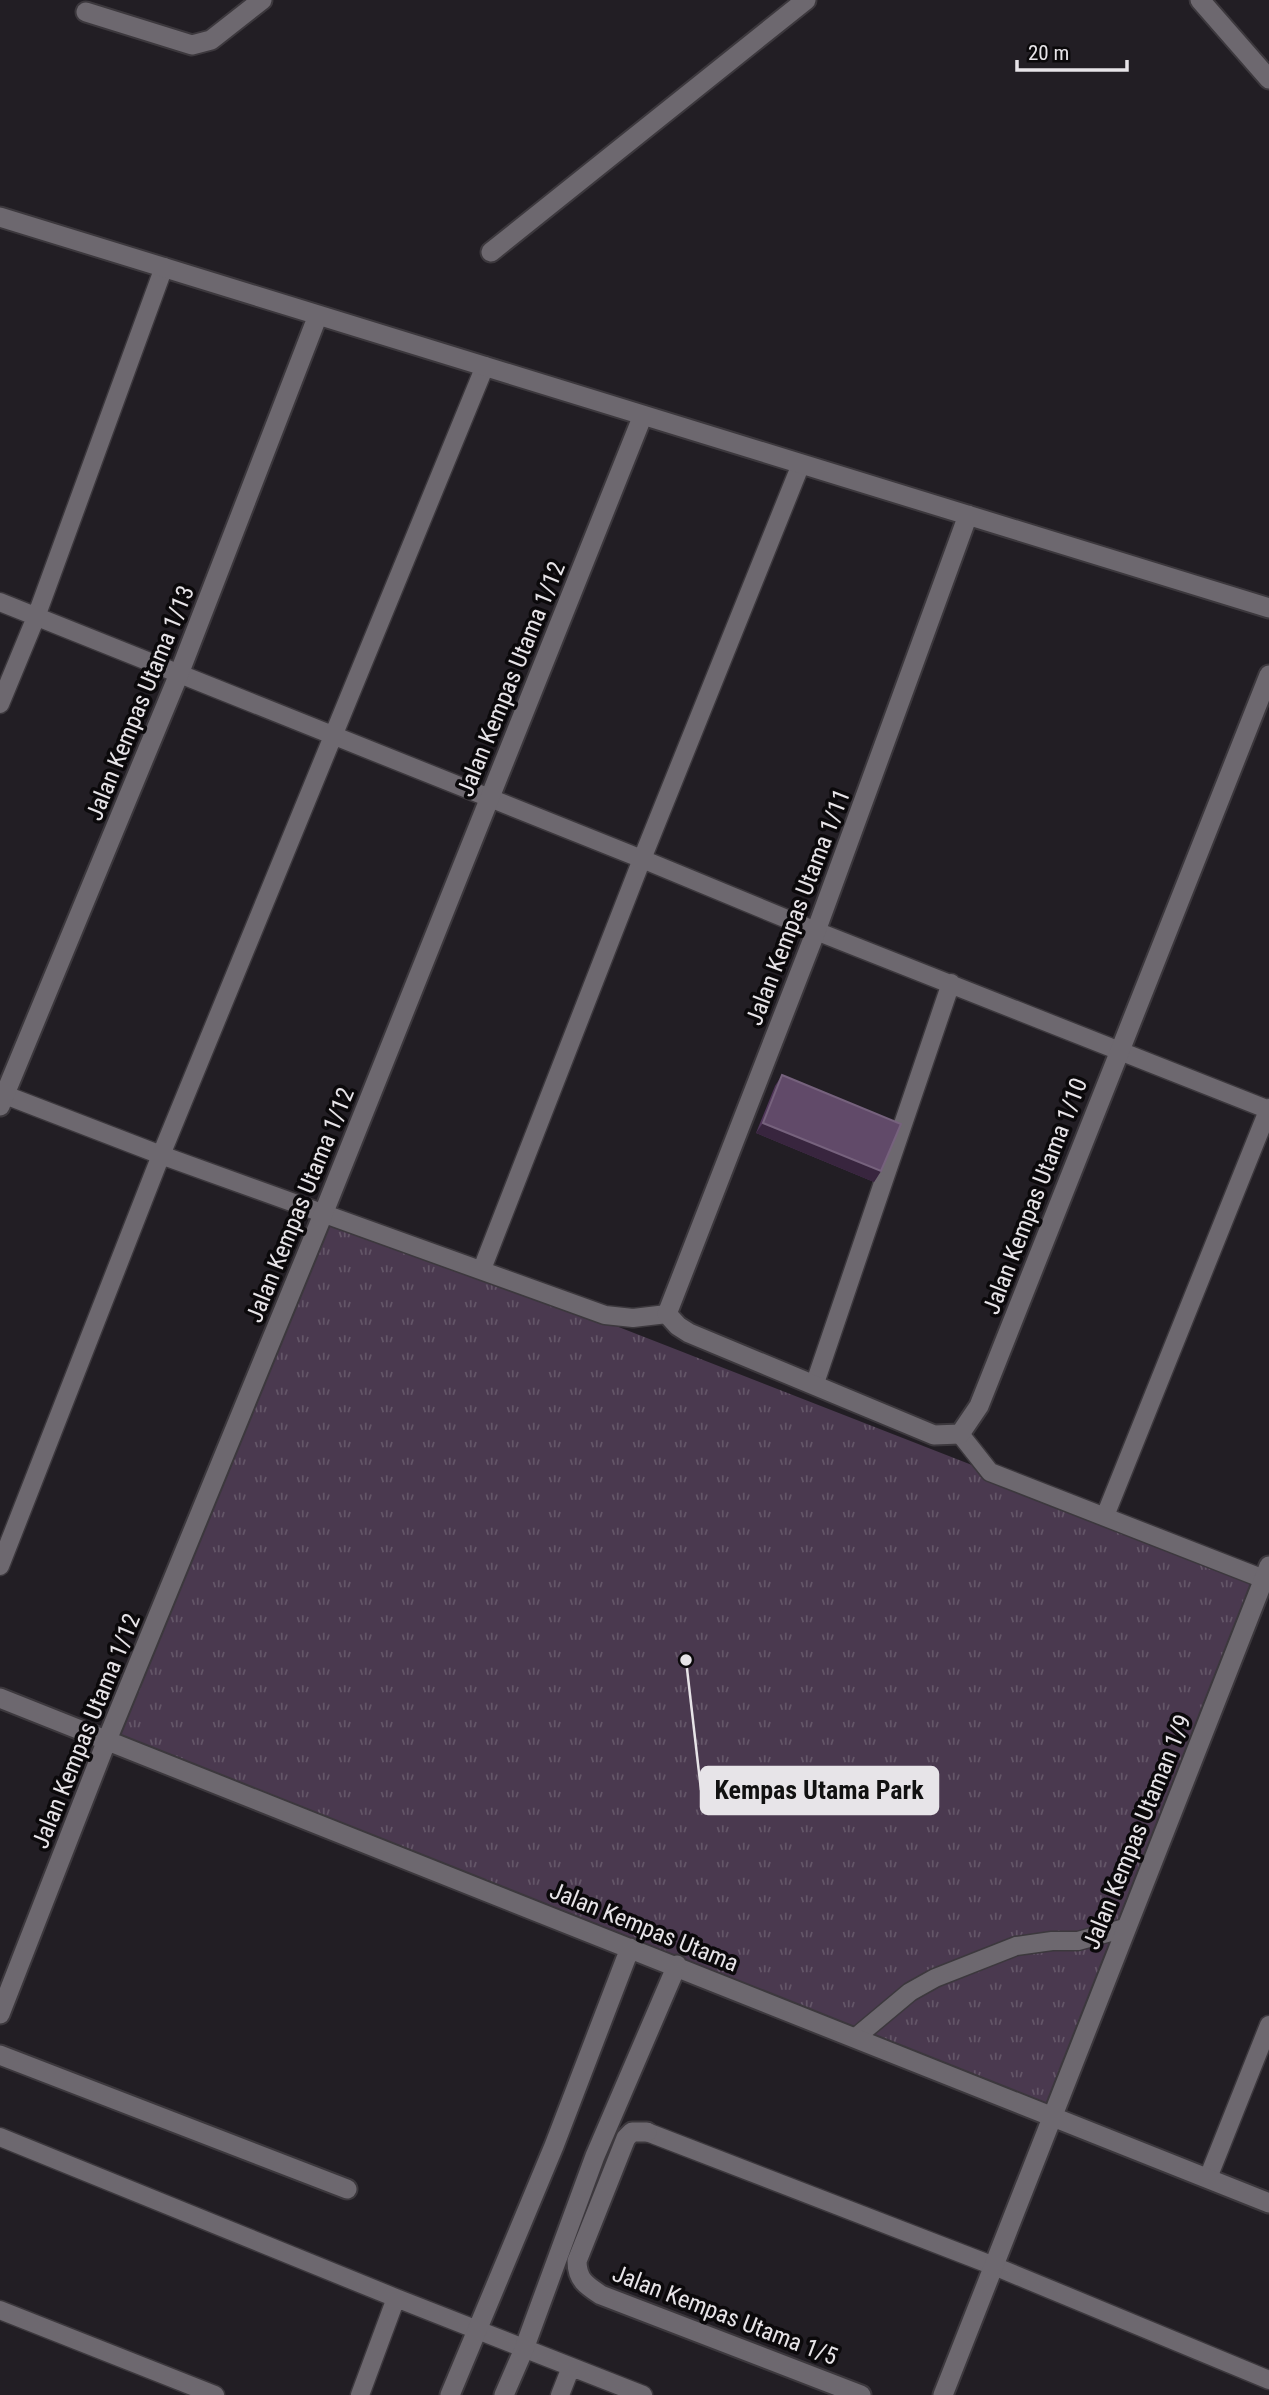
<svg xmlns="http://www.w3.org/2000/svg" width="1269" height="2395" font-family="'Roboto Condensed',sans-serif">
<defs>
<pattern id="grass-tufts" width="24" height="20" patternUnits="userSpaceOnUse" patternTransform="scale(1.75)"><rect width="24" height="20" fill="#4a394f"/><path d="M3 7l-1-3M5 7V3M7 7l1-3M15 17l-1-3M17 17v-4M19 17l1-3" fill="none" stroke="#645668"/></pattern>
</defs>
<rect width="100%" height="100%" fill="#221e24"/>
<!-- grass -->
<path fill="url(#grass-tufts)" d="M324,1212L1264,1579L1052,2116L107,1740Z"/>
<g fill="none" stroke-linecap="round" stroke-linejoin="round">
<!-- service casing -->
<g stroke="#3c383d" stroke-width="21">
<path id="service" d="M0,602L642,859L816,931L1269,1110
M0,704L36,617L164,267
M0,1093L161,1155L605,1315L633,1318L667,1314
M482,1269L642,859L801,464
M815,1383L951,983
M960,1434L990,1472L1269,1581
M1105,1516L1269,1108
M0,1566L161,1155L485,366
M855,2038L910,1992L935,1978L1016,1946L1052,1941H1078L1125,1928
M647,2132L994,2266L1269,2380
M0,2137L396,2298L643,2395
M1208,2178L1269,2025
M0,2310L215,2395
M360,2395L396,2298
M560,2395L571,2367"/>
</g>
<!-- minor casing -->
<g stroke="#3c383d" stroke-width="23">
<path id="minor" d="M1200,0L1269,79
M86,12L192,45L211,40L262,0
M0,217L1269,608
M491,252L806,0
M968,515L816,931L667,1314L678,1326L689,1333L934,1435L960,1434L979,1406L1269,675
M0,1106L179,674L318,315
M0,1698L1269,2203
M0,2014L107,1740L324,1212L643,415
M0,2055L347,2189
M647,2132H632L626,2138L577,2261C577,2280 587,2286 601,2295L861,2395
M450,2395L554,2146L630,1948
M504,2395L524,2349L595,2156L677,1965
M943,2395L1269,1566"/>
</g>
<!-- service -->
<use href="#service" stroke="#6d686f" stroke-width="18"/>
<!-- minor -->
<use href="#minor" stroke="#6d686f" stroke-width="19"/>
</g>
<!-- wall -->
<path fill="#51375a" d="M782,1075L881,1171L874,1182L756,1133L775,1086Z"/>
<!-- shaded-wall -->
<path fill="#38253e" d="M763,1123L881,1171L874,1182L756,1133Z"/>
<!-- building -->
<path fill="#614a69" stroke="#76627d" stroke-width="2" d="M782,1075L901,1124L881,1171L763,1123Z"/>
<g text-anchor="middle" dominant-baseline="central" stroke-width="7" stroke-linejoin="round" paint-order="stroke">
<!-- street labels -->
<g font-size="24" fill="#e7e4e8" stroke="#0b090b">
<text transform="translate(511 679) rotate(-68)">Jalan Kempas Utama 1/12</text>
<text transform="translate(140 703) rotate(-68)">Jalan Kempas Utama 1/13</text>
<text transform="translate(798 907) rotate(-69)">Jalan Kempas Utama 1/11</text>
<text transform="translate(1035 1196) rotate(-69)">Jalan Kempas Utama 1/10</text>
<text transform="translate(300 1205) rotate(-68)">Jalan Kempas Utama 1/12</text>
<text transform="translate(86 1731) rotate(-68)">Jalan Kempas Utama 1/12</text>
<text transform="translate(1137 1832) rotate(-68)">Jalan Kempas Utaman 1/9</text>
<text transform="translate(644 1927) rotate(22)">Jalan Kempas Utama</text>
<text transform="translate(725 2315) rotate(21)">Jalan Kempas Utama 1/5</text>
</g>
</g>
<!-- callouts -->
<path fill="none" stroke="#e7e4e8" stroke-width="2.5" d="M686 1660L701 1790"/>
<circle fill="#e7e4e8" stroke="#0b090b" stroke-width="2.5" cx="686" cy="1660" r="7"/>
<rect fill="#e7e4e8" stroke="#e7e4e8" stroke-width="2.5" x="701" y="1767" width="237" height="47" rx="7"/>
<g font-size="26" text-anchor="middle" font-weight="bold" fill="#111">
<text x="819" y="1799">Kempas Utama Park</text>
</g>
<!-- scale -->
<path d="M1017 60v10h110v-10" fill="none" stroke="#e7e4e8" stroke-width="3.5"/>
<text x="1028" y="60" font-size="21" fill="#e7e4e8" stroke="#0b090b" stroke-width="5" paint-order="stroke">20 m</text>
</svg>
